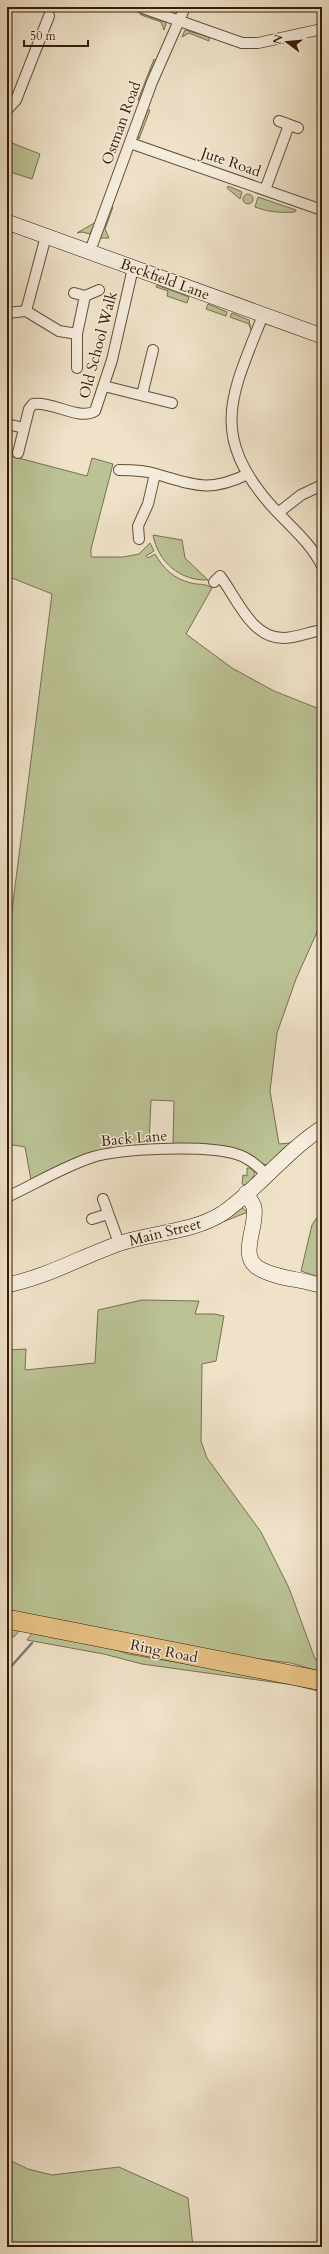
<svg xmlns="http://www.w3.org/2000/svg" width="329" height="2254" font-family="Cardo,serif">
<rect width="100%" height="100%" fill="#efe2c9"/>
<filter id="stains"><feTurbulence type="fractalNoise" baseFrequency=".005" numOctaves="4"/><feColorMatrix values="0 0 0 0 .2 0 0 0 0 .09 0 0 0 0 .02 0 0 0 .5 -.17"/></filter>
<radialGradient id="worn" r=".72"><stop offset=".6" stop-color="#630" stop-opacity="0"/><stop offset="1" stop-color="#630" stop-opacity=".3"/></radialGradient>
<!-- green -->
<path fill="#bbc395" stroke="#796f4e" d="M140,13L165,22L166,24L164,30L161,22L141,15Z
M185,30L209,37V41L189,33L182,37Z
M154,59L156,61L141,100H138Z
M146,110H150L139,139L137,135Z
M7,141L40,154L32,179L7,171Z
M228,186L242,192L240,199L227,188Z
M243 199a5 5 0 1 1 10 0a5 5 0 1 1-10 0Z
M258,197L296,210L295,212C281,213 268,212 255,207Z
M110,207H113L105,229L109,238H101V234Z
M96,222L90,234L82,232L77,233Z
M157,285L189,297L187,303L167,296L168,291L156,287Z
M208,304L227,312L226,316L206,309Z
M232,313L249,320L251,330L249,324L230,317Z
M7,455L87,476L92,458L113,464L91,549V557H123L139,554L150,543L154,551L146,556L148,558L155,554C163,568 174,579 191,583C198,585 205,583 212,588L186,634L232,668L274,691L322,710V921L296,979L277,1033L270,1091L279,1144L290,1143L283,1152L267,1165L173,1145L174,1101L151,1100L149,1143L146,1145L31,1180L25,1147L7,1144L9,1107H7V950L52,594L7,576Z
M153,535L182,540L185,558L208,580C180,581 158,562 153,535Z
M247,1168H252L255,1174L247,1186L242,1184L243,1175L247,1176Z
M241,1207L248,1212L207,1228Z
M322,1210V1278L301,1271L312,1225Z
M142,1300L199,1301L195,1314H214L224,1316L216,1361L202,1364L201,1441L207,1458L261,1532L289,1588L315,1659L322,1662V1672L291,1663L197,1651L7,1613V1350L26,1349L25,1370L95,1363L98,1310Z
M7,1626L17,1628L18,1632L14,1637L7,1635Z
M33,1632L105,1646L128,1654L322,1687V1692L294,1685L142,1664L104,1654L27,1640Z
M7,2159L28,2169L52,2175L119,2167L188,2198L193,2247H7Z"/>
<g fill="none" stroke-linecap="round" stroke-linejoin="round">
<!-- stream -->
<path stroke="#757c76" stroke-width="2.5" d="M7,1671L32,1643"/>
<!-- street casing -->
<g stroke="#654d37" stroke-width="12">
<path id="street" d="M140,7L242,43H258L322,29
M7,110L16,100L49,16
M279,121L298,128
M130,143L322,210
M265,190L289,125
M90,251L152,82L185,7
M74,293L85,296L99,290
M26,311L46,236
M26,311L59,331L77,334
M7,313L26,311
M263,315C233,392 208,432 269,503C287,524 309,540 322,566
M77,368V334L85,296
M104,386L172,403
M142,395L153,350
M7,424L24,428
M18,453L29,409L33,404C53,401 79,421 95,411L112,360L133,268
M119,470C131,470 144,470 156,474C194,485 209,493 248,474
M278,513L301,495L322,485
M139,539L138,526L148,504L155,474
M214,582L220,576C237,598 251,638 283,638C296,638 309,632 322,630
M7,1197C35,1184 61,1168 90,1158C119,1148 206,1145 236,1154C248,1157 257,1166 266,1174
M103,1199L119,1243
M92,1219L108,1214"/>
</g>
<!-- secondary casing -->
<g stroke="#371b06" stroke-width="16">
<path id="secondary" d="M7,222L322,336
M246,1193C249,1198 252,1202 254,1207C258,1227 237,1257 260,1269C278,1279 302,1279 322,1286
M7,1285C47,1277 81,1257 118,1244C152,1232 192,1233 223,1213C259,1188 285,1152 322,1128"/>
</g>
<!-- highway casing -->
<g stroke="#371b06" stroke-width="20">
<path id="highway" d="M7,1619L322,1681"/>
</g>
<!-- street -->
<use href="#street" stroke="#f5ecdc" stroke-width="10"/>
<!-- secondary -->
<use href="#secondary" stroke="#f5ecdc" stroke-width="15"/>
<!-- highway -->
<use href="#highway" stroke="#e8c184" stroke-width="19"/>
</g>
<g text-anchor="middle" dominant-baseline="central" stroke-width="3" stroke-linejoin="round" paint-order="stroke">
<!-- street labels -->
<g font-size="15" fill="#371b06" stroke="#f5ecdc">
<text transform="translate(121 123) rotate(-70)">Ostman Road</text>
<text transform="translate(231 162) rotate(19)">Jute Road</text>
<text transform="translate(165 279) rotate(20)">Beckfield Lane</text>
<text transform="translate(98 345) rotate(-75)">Old School Walk</text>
<text transform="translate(134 1138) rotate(-5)">Back Lane</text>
<text transform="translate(165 1232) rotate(-14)">Main Street</text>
<text transform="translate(164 1651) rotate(11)">Ring Road</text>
</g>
</g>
<!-- margin -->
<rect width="329" height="2254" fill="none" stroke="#efe2c9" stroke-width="24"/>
<rect x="8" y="8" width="313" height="2238" fill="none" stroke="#371b06" stroke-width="2"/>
<rect x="12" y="12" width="305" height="2230" fill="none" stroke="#371b06"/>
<!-- north arrow -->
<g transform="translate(287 42) rotate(286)" stroke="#f5ecdc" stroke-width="3" paint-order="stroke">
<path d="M0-3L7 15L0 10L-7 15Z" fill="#371b06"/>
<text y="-6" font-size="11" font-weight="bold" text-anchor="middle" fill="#371b06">N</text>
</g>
<!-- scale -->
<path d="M24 40v6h64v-6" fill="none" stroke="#371b06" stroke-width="2"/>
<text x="30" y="40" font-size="12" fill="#371b06" stroke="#f5ecdc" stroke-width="3" paint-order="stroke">50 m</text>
<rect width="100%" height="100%" filter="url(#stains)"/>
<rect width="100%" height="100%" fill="url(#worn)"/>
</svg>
